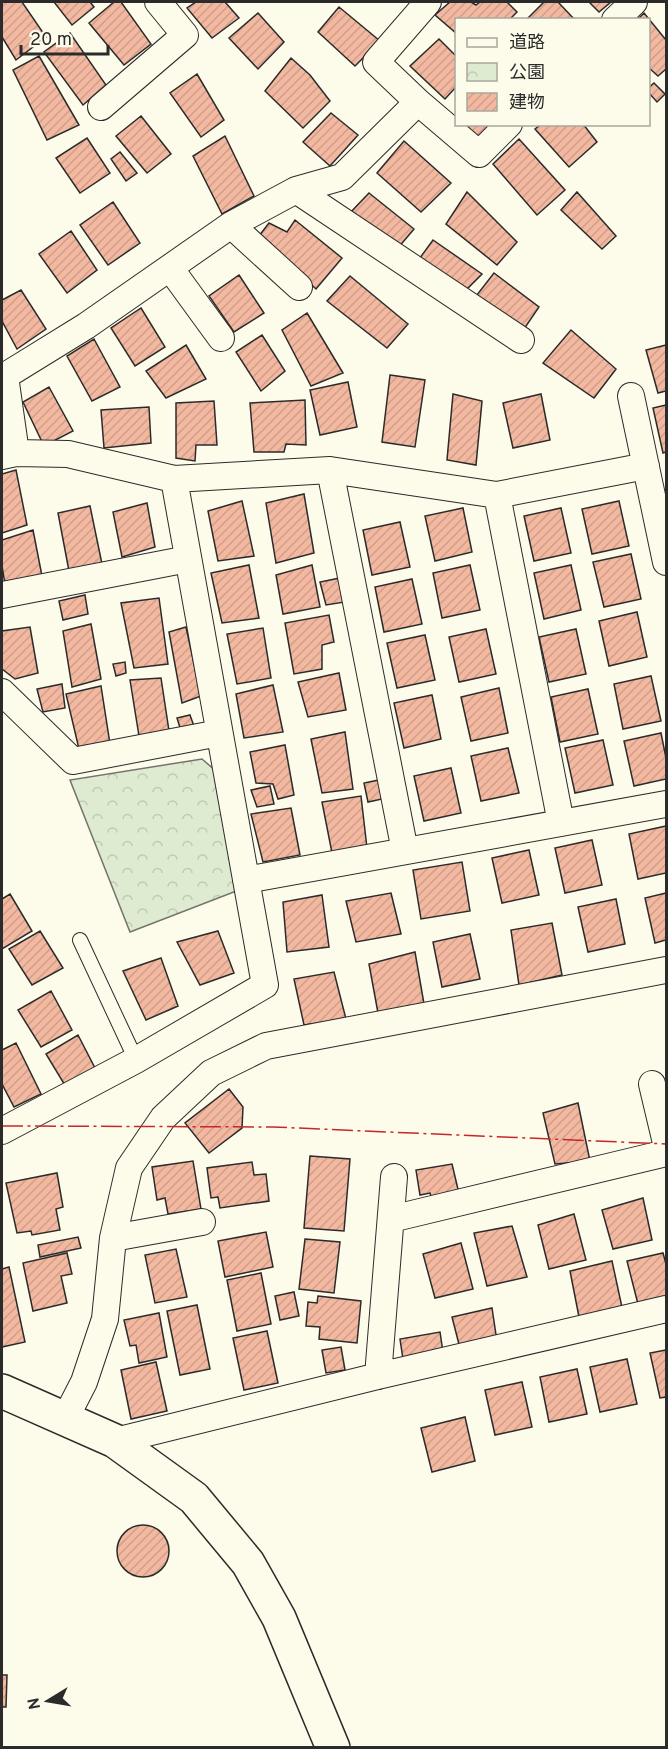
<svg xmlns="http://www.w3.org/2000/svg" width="668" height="1749" font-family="Overpass,'Noto Sans JP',sans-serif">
<defs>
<pattern id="park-crowns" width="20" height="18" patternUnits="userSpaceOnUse" patternTransform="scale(1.5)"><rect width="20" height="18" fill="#deebd1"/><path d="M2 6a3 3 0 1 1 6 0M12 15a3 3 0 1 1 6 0" fill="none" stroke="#bfcab4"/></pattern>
<pattern id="building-hatch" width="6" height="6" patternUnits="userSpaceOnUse" patternTransform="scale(1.5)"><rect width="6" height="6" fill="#f2b8a0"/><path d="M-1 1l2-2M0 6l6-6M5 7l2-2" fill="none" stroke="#d09e8a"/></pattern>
</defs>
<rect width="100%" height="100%" fill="#fdfbea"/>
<!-- park -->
<path fill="url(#park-crowns)" stroke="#74746e" stroke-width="1.5" d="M202,759L217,772L239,890L130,932L70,780Z"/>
<!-- building -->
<path fill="url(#building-hatch)" stroke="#2b2b2b" stroke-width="1.5" d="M2,2H22L46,37L16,60L2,37Z
M54,2H90L94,7L72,25Z
M114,2H121L151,44L124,65L89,23Z
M196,2H225L239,18L212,38L187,8Z
M450,2H471L476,5L480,2H507L517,12L509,20H456V33L435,15Z
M544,2H558L575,20H526Z
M589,2H611L599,12Z
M339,7L380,41L355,66L318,32Z
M258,13L284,42L258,69L229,38Z
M644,13L666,40V69L658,76L648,67V20H637Z
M70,33L106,85L83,105L44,52Z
M439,39L456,56V87L445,99L410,66Z
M39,56L79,125L47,140L13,70Z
M291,58L310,75L330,101L303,128L265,91Z
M197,74L224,120L201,137L170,93Z
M654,83L665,94L657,102L648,92V88Z
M331,113L358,135L330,166L303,142Z
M141,116L171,154L147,173L116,136Z
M465,124H500L483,143Z
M541,124H583L597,142L569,167L535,129Z
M225,136L254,196L222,214L193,156Z
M87,138L110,173L80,193L56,158Z
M519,139L565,190L537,215L493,164Z
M404,141L451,183L421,212L377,173Z
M120,152L137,173L126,181L111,159Z
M467,192L517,242L497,265L446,224Z
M577,192L616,236L602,249L561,210Z
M369,193L414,229L397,249L350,213Z
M113,202L140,243L108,265L80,225Z
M295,220L342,258L316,289L259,236L269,223L287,232Z
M71,231L97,270L67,293L39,254Z
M433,240L482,274L463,293L417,262Z
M494,273L539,307L522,332L473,300Z
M239,275L264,313L234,332L209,296Z
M350,276L408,324L387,348L327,301Z
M21,290L46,329L17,349L2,321V300Z
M141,308L165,347L135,366L111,328Z
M307,313L343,373L311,386L282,330Z
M571,330L616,369L594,398L543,363Z
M262,335L285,371L261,391L236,352Z
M94,339L120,387L92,401L67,356Z
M186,345L206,379L166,398L146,371Z
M666,345V391L658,393L646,350Z
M390,375L425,380L415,447L382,442Z
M348,382L357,427L320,435L310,390Z
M49,387L73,431L44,446L23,402Z
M453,394L482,401L476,465L447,460Z
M541,394L550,440L513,448L503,403Z
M305,400L306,445L286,444L284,452H254L250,403Z
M214,401L217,445H196L195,461L176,458V403Z
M666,405V452L663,453L653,408Z
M149,407L151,443L104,448L101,410Z
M16,470L27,525L2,533V474Z
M304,494L314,553L276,563L266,503Z
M242,501L254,556L218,561L208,511Z
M619,501L629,546L592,554L582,509Z
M147,503L155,547L122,557L113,512Z
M90,506L102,564L69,571L58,513Z
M463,508L472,552L435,561L425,516Z
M561,508L571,553L534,561L524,516Z
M400,522L410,567L372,575L363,530Z
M33,530L42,576L5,584L2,566V540Z
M631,554L641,599L604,607L593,562Z
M249,565L259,618L222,623L211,573Z
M312,565L320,607L283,614L276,575Z
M470,565L480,610L442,618L433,573Z
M571,565L581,610L544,619L534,573Z
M340,578L345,602L326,605L320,582Z
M412,579L422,624L384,632L375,587Z
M85,595L88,614L63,620L59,601Z
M159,598L168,664L134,668L121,603Z
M637,612L647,657L609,666L599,621Z
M329,615L334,642L322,645V669L294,674L285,623Z
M91,624L101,679L72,687L63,631Z
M30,627L38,673L15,679L2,669V631Z
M186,627L201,696L182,703L169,632Z
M263,628L271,678L237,684L227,634Z
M486,629L496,674L459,682L449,637Z
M576,629L586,674L549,682L539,637Z
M425,635L435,680L397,688L387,643Z
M125,662L126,673L116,676L113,664Z
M339,673L346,710L308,717L298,682Z
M651,676L661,721L623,729L614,684Z
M161,678L169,731L139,736L130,680Z
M62,684L65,708L43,712L37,689Z
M273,685L283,732L244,738L236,694Z
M101,686L110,744L79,749L66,694Z
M499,688L508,733L471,741L461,697Z
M588,689L598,734L560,742L551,697Z
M432,695L441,739L404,748L394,703Z
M190,715L195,729L181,731L177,718Z
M345,732L353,789L322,793L311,739Z
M661,733L666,758V779L634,786L624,741Z
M603,740L613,785L575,793L565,748Z
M285,745L294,795L278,799L273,784L256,783L250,752Z
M508,748L519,793L481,801L471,756Z
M451,768L461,813L424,821L414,776Z
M379,780L382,799L368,802L364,783Z
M270,786L274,804L257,807L251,790Z
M361,796L367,848L332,853L322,802Z
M291,808L300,855L263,862L251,814Z
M666,826V873L638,879L629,834Z
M592,840L602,885L565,893L555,848Z
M529,850L539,895L502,903L492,858Z
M462,862L470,911L421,919L413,870Z
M391,893L401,934L356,942L346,901Z
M666,893V940L655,943L645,898Z
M10,894L32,931L2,949V899Z
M322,895L329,947L287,952L283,902Z
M616,899L625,944L588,952L578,907Z
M552,923L562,975L519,985L511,930Z
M40,931L63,968L32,985L9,949Z
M218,931L234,973L200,985L177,942Z
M470,934L480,979L442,987L433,942Z
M415,952L424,1004L378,1013L369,964Z
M161,958L178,1006L146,1020L123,971Z
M334,972L346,1019L304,1025L294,979Z
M51,991L72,1030L41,1047L18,1010Z
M78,1035L96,1070L66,1087L46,1054Z
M16,1043L41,1094L14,1107L2,1084V1050Z
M229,1089L243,1107L242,1128L209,1153L185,1123Z
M578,1103L590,1161L555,1164L543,1113Z
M310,1156L350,1159L344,1231L304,1228Z
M193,1161L201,1209L168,1214L165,1198L157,1200L152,1167Z
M252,1162L254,1175L266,1174L269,1201L220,1208L218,1197L211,1198L207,1168Z
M452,1164L461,1202L435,1208L430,1193L420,1195L416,1170Z
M57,1173L63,1207L56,1209L60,1230L32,1235L31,1231L17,1233L6,1183Z
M643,1198L652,1240L613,1249L602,1210Z
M574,1214L586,1260L549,1269L538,1225Z
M512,1226L527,1277L487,1286L474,1233Z
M266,1232L273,1267L225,1277L218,1241Z
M78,1237L81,1248L40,1257L38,1245Z
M305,1239L340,1242L334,1293L299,1289Z
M461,1243L473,1289L435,1298L423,1254Z
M176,1249L187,1297L155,1303L145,1255Z
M67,1253L72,1274L61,1276L67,1303L33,1311L23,1263Z
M663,1253L666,1264V1301L639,1308L627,1261Z
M612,1261L623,1312L580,1322L570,1271Z
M9,1267L25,1342L2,1347V1269Z
M261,1273L271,1324L237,1331L227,1280Z
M294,1292L299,1316L280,1320L275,1296Z
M318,1296L361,1301L357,1343L319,1339L320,1327L306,1326L308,1302L317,1303Z
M197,1305L210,1369L180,1375L167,1311Z
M492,1308L498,1348L462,1356L452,1317Z
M159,1313L167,1357L139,1363L136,1345L130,1346L124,1320Z
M267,1331L278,1383L244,1390L233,1338Z
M440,1332L444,1359L404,1366L400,1339Z
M341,1347L345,1370L326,1373L322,1350Z
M666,1350V1397L660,1398L650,1353Z
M627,1359L637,1404L600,1412L590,1367Z
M156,1362L167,1411L131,1419L121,1370Z
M577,1369L587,1414L549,1422L540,1377Z
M522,1382L532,1427L495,1435L485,1390Z
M465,1417L475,1461L432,1472L421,1428Z
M117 1551a26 26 0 1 1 52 0a26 26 0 1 1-52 0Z
M2,1675H7L6,1707H2Z"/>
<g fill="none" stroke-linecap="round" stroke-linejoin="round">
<!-- lane casing -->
<g stroke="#2b2b2b" stroke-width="16">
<path id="lane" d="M80,940L136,1060"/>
</g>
<!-- street casing -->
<g stroke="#2b2b2b" stroke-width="28">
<path id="street" d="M615,20L634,2
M418,102L376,62L428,2
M101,107L185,35L158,2
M296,190L521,340
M231,225L299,287
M170,268L221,338
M631,396L666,562
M16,453L5,376L86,326L231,225L296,190L342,177L418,102L479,154L509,124
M2,456L16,453L68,454L174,479L330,470L497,495L646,466
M330,470L405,851
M497,495L561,823
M2,595L188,559
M2,692L73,761L219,733
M246,880L666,804
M652,1084L666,1143
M2,1131L136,1060L265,985L174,479
M391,1219L666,1153
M113,1238L202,1222
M378,1376L394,1177
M65,1419L84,1382L105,1319L113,1238L129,1168L163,1118L211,1073L266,1046L666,970
M115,1441L378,1376L666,1309"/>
</g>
<!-- secondary casing -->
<g stroke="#2b2b2b" stroke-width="36">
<path id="secondary" d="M2,1391L115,1441L194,1498L248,1563L279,1618L333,1748"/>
</g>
<!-- lane -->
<use href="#lane" stroke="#fdfbea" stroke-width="14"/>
<!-- street -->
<use href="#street" stroke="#fdfbea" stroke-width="26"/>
<!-- secondary -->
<use href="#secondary" stroke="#fdfbea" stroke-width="33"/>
<!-- power -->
<path stroke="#c62828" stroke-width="1.5" stroke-dasharray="21 4.5 3 4.5" stroke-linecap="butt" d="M2,1126L273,1127L666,1144"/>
</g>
<!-- border -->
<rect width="668" height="1749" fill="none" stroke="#2b2b2b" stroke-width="6"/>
<!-- legend -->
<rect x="455" y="18" width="195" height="108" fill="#fdfbea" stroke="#a9a89e" stroke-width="1.5"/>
<rect x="467" y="38" width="30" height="9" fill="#fdfbea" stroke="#a9a89e" stroke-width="1.5"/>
<text x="509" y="48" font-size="18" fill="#2b2b2b">道路</text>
<rect x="467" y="63" width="30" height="18" fill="url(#park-crowns)" stroke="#a9a89e" stroke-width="1.5"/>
<text x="509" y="78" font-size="18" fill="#2b2b2b">公園</text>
<rect x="467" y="93" width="30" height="18" fill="url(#building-hatch)" stroke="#a9a89e" stroke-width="1.5"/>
<text x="509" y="108" font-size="18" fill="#2b2b2b">建物</text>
<!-- north arrow -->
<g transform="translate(48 1701) rotate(259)" stroke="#fdfbea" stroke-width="4.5" paint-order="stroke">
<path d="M0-4.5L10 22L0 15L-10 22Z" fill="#2b2b2b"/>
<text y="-9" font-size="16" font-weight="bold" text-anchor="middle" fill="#2b2b2b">N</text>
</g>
<!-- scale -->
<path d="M21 45v9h87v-9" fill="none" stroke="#2b2b2b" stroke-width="3"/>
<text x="30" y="45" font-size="18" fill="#2b2b2b" stroke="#fdfbea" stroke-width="4.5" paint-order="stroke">20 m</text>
</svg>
